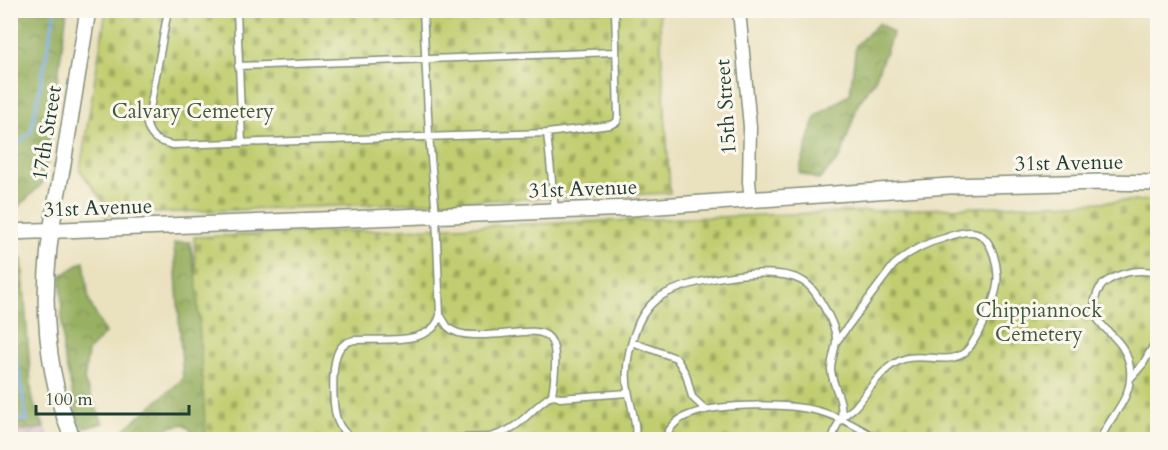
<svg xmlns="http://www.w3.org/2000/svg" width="1168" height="450" font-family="Cardo,serif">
<defs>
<pattern id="industrial-furrows" width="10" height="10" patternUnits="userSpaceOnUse" patternTransform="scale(1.5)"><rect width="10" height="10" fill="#d2bdc5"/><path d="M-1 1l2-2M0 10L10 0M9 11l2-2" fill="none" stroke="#aa9ba1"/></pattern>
<pattern id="forest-crowns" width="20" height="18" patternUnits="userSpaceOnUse" patternTransform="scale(1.5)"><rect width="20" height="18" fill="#98b062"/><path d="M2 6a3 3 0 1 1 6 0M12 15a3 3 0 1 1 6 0" fill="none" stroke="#7b9052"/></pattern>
<pattern id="cemetery-stones" width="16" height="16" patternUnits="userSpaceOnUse" patternTransform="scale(1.5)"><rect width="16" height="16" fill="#c1cd6f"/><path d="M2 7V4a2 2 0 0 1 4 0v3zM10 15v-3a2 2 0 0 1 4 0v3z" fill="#9ca85c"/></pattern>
</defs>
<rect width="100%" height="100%" fill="#fbf7ec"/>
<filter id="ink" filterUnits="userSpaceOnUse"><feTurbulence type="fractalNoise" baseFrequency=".0167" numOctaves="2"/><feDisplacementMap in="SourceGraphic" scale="12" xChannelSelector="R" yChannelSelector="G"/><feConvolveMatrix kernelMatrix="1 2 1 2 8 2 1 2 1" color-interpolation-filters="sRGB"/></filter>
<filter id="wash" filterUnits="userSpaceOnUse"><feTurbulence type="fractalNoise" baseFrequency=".008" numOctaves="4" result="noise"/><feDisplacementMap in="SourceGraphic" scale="24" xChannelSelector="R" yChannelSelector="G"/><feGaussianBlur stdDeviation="1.35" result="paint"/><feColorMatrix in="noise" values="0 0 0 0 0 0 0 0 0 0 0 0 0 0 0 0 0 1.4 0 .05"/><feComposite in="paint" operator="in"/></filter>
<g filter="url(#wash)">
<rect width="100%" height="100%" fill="#eae1bf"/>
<!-- industrial -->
<path fill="url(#industrial-furrows)" d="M41,416L51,439H11L10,417Z"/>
<!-- forest -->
<path fill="url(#forest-crowns)" stroke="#5c764b" stroke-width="1.5" d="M11,10L67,11L43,183L11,214Z
M879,23L893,33L874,82L858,104L841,156L819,180L799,172L816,116L850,94L856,45Z
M190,242L218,400L269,439H199L184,424L148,433L145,439L108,440L119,434L183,379L174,243Z
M11,259H22L32,399L44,428L11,431Z
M84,261L89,301L105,333L88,351L84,381L103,423L81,429L63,353L61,276Z"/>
<!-- cemetery -->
<path fill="url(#cemetery-stones)" stroke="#708552" stroke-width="1.5" d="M106,11H659L670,193L104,215L105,204L80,170Z
M1157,200V439H206L194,237Z"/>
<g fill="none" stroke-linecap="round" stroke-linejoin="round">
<!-- stream -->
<path stroke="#7dafe9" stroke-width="3" d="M10,151L31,132L55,12L54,10
M10,285L14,263
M10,318L27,421L10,418"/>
</g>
</g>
<g filter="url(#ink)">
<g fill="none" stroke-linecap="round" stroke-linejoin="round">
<!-- service casing -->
<g stroke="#848f7a" stroke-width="9">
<path id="service" d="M168,10L147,125C151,139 159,142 173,145L547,133L610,125L617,122L618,116L615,10
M237,10L242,143
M238,66L615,52
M547,133L555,210
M632,342L676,358L686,374L692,397L706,410
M1130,379L1143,364L1158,337
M552,395L560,398L628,393
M354,440C347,435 341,430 338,422C332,408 331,364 339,350C342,344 347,342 354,340C380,338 433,347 440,315L436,216L429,135L423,10
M402,440L490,437C522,429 527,411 552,395C566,307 534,337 474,335C465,335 455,334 448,327C445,324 443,318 440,315
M635,440C637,423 632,411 629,395C623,371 629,346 638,324C643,312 653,300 665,294C693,279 780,262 807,284C817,292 836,325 836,339C836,350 831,359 831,370C833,389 844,398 841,419
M664,440C669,428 677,419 689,415C721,402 793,403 825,413C844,419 862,429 879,440
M832,440C834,433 837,424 841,419C845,414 851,411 855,407C870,390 882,366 904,359C924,352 954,368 969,348C978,336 993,304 996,290C1001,272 993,234 972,232C962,231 953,235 945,238C925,243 908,252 893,266L837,341
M1100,440C1108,419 1129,402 1130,378C1131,368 1128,356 1122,347C1110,328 1086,322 1097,293C1100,287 1103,283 1109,280C1125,271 1139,269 1158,273"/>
</g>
<!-- minor casing -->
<g stroke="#848f7a" stroke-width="15">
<path id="minor" d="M739,10L750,127L749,182L751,200"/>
</g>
<!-- tertiary casing -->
<g stroke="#848f7a" stroke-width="18">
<path id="tertiary" d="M10,232L631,208L949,186L1101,182L1158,183
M73,440C46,374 41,302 51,232C54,210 59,187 63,164C71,113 80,62 88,10"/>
</g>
<!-- service -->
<use href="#service" stroke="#fff" stroke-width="6"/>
<!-- minor -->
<use href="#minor" stroke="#fff" stroke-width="12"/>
<!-- tertiary -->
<use href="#tertiary" stroke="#fff" stroke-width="15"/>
</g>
</g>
<g text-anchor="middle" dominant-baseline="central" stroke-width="6" stroke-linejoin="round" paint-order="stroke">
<!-- street labels -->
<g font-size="21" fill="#1f3d34" stroke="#fbf7ec">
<text transform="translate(726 107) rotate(-94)">15th Street</text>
<text transform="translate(47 133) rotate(-81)">17th Street</text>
<text transform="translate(1069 163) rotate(-1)">31st Avenue</text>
<text transform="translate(583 189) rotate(-2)">31st Avenue</text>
<text transform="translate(98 208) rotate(-2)">31st Avenue</text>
</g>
<!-- park labels -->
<g font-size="21" fill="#3f5a40" stroke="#fbf7ec">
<text x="193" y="111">Calvary Cemetery</text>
<text x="1039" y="310">Chippiannock<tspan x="1039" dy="24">Cemetery</tspan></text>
</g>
</g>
<!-- margin -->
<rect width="1168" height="450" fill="none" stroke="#fbf7ec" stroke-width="36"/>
<!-- scale -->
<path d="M36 405v9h153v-9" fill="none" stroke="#1f3d34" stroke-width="3"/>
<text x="45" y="405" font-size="18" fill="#1f3d34" stroke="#fbf7ec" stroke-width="4.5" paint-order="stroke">100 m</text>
</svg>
